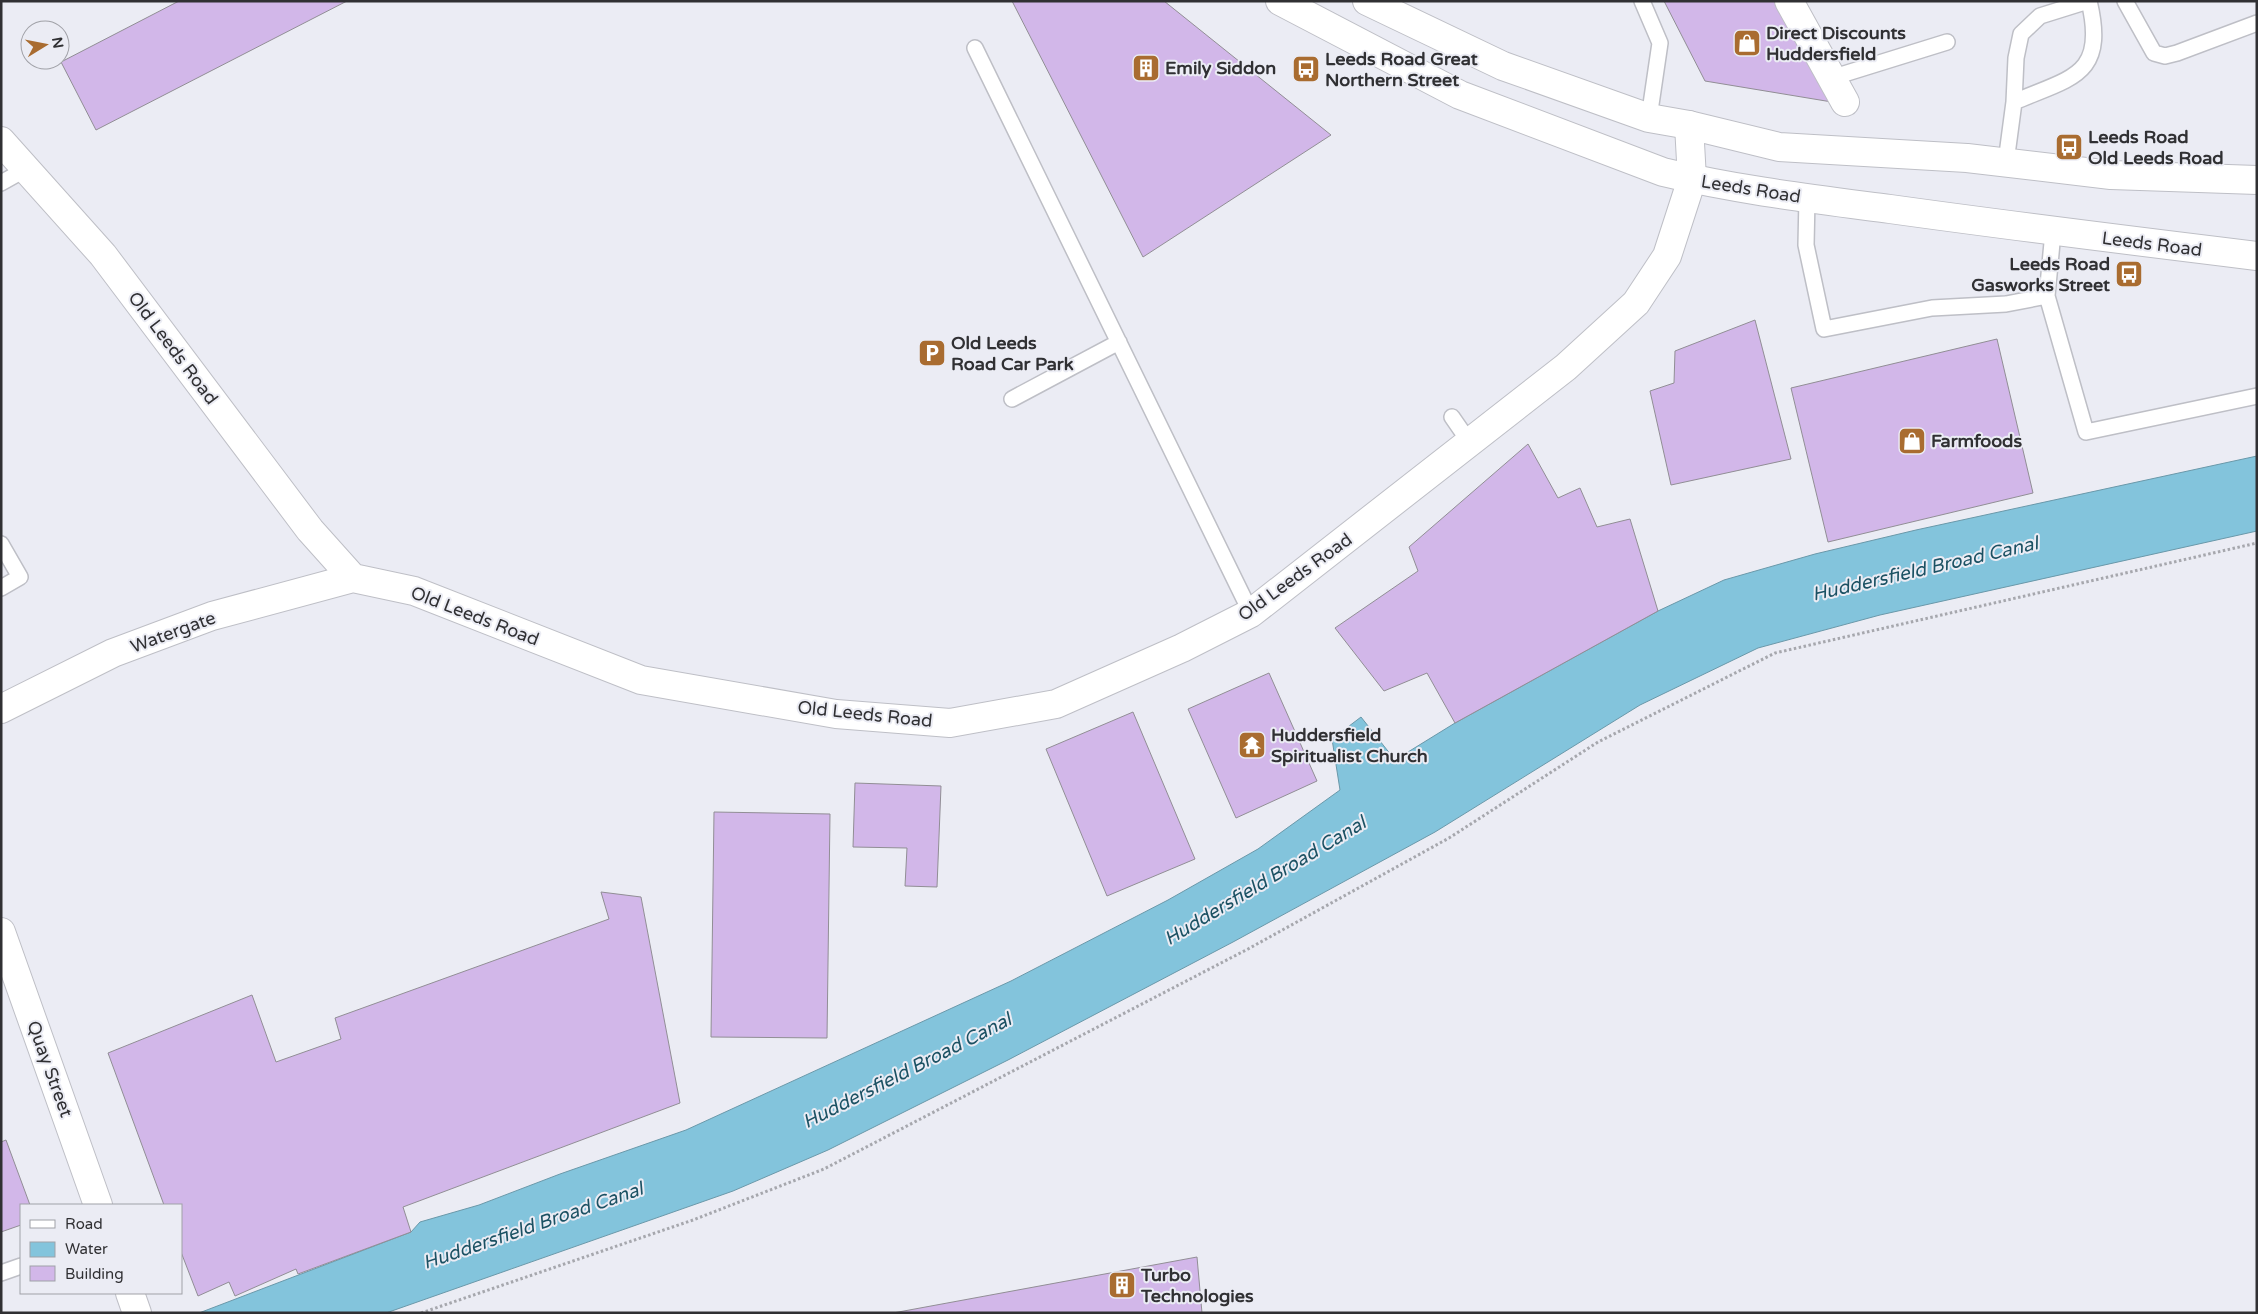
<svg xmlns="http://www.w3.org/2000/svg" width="2258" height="1314" font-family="'Varela Round',sans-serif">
<rect width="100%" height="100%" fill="#ebecf4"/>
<!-- water -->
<path fill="#83c4dc" stroke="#6a98a9" d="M2257,456V531L1880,615L1758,648L1640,705L1435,832L1233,942L1008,1060L828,1150L733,1191L386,1313H199L411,1232L420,1222L479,1205L560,1174L686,1130L1011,981L1168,900L1258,849L1340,790L1332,739L1361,717L1395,760L1455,723L1658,611L1724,580L1815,554L1916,530Z"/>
<!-- building -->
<path fill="#d2b7e9" stroke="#918e95" d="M179,1H347L96,130L61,62Z
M1012,1H1164L1331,135L1143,257Z
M1664,1H1787L1838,103L1705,81Z
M1755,320L1791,459L1671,485L1650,391L1674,383L1675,351Z
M1997,339L2033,493L1828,542L1791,388Z
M1528,444L1558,498L1580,488L1597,527L1630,519L1658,611L1455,723L1427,673L1384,691L1335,628L1418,571L1409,547Z
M1269,673L1317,781L1236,818L1188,709Z
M1133,712L1195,859L1107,896L1046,749Z
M855,783L941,786L937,887L905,886L907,848L853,847Z
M714,812L830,814L827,1038L711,1037Z
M601,892L641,897L680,1103L403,1207L411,1232L298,1274L296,1269L235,1296L229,1282L198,1296L181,1252V1205H164L108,1053L252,995L276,1062L341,1039L335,1018L609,919Z
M6,1140L30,1205H21V1225L1,1232V1142Z
M1197,1257L1202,1313H893Z"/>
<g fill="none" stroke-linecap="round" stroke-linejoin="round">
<!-- lane casing -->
<g stroke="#bebfc6" stroke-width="18">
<path id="lane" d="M1642,1L1660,43L1649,118
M2125,1L2154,53L2165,56L2177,53L2257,23
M975,48L1251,613
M1831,78L1947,42
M2014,102C2072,77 2107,76 2089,1
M2006,162L2014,102L2016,58L2021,34L2040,16L2088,1
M1,183L26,169
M1807,198L1806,245L1824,329L1932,308L2006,304L2047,296
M2053,232L2047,296L2086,432L2257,396
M1012,399L1119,342
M1452,417L1470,443
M1,544L20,577L1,588
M1,1273L21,1266"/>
</g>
<!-- street casing -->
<g stroke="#bebfc6" stroke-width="30">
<path id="street" d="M1789,1L1845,102
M1,141L103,255L310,530L353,578L414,591L641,680L836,714L950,723L1056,704L1182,648L1251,613L1566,367L1636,303L1667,256L1692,179L1689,125
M1,709L113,653L212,616L353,578
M1,932L98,1205
M130,1293L137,1313"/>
</g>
<!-- primary casing -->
<g stroke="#bebfc6" stroke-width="30">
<path id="primary" d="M1280,1L1460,95L1663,172C1737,190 1814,199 1890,209C2012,226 2134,241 2257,256
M1367,1L1503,66L1649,118L1689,125L1779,147L1967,158L2111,175L2257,180"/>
</g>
<!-- path -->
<path stroke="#a6a7ad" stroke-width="3" stroke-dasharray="2.5 2.5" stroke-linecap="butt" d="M421,1313L693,1220L824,1169L1248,949L1449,838L1598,742L1775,653L2257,543"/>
<!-- lane -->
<use href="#lane" stroke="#fff" stroke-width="15"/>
<!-- street -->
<use href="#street" stroke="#fff" stroke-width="28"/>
<!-- primary -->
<use href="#primary" stroke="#fff" stroke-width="28"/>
</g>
<!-- icons -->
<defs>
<g id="shop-square" transform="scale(1.4375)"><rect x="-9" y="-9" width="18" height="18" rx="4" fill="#a96c30" stroke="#ebecf4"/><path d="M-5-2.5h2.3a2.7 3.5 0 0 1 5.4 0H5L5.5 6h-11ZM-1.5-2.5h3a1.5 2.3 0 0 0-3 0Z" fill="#fff"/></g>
<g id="building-square" transform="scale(1.4375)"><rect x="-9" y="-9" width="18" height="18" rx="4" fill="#a96c30" stroke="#ebecf4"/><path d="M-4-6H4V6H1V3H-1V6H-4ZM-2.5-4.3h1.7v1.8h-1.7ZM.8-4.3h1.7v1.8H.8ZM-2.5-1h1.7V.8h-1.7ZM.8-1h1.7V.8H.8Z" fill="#fff"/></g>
<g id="bus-square" transform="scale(1.4375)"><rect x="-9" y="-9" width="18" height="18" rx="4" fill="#a96c30" stroke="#ebecf4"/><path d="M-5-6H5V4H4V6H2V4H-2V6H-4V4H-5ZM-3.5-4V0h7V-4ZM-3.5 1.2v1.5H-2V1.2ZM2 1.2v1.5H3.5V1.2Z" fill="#fff"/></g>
<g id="parking-square" transform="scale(1.4375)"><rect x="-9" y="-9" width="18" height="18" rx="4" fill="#a96c30" stroke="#ebecf4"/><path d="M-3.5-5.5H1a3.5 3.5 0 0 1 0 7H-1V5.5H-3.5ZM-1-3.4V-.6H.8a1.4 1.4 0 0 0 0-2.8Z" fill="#fff"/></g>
<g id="temple-square" transform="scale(1.4375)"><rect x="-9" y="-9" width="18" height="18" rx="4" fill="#a96c30" stroke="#ebecf4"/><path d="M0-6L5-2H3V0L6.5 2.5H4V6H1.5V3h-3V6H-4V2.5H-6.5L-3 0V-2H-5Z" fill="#fff"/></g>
</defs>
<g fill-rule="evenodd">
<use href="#shop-square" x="1747" y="43"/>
<use href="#building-square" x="1146" y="68"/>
<use href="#bus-square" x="1306" y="69"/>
<use href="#bus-square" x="2069" y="147"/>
<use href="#bus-square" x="2129" y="274"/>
<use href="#parking-square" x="932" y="353"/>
<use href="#shop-square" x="1912" y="441"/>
<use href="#temple-square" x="1252" y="745"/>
<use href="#building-square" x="1122" y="1285"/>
</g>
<g text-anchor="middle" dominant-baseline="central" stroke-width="4" stroke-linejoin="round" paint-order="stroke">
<!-- poi labels -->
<g font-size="18" font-weight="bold" fill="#303033" stroke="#ebecf4" text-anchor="start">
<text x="1766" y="33">Direct Discounts<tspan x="1766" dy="21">Huddersfield</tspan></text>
<text x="1325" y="59">Leeds Road Great<tspan x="1325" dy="21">Northern Street</tspan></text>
<text x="1165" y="68">Emily Siddon</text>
<text x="2088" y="137">Leeds Road<tspan x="2088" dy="21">Old Leeds Road</tspan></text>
<text x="2110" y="264" text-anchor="end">Leeds Road<tspan x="2110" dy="21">Gasworks Street</tspan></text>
<text x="951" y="343">Old Leeds<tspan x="951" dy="21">Road Car Park</tspan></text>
<text x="1931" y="441">Farmfoods</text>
<text x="1271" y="735">Huddersfield<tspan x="1271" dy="21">Spiritualist Church</tspan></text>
<text x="1141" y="1275">Turbo<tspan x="1141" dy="21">Technologies</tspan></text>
</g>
<!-- street labels -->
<g font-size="18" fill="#303033" stroke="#ebecf4">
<text transform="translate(1751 189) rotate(9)">Leeds Road</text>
<text transform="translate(2152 244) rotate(7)">Leeds Road</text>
<text transform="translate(173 348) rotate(53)">Old Leeds Road</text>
<text transform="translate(1295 577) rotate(-36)">Old Leeds Road</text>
<text transform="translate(475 616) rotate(21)">Old Leeds Road</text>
<text transform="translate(173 632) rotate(-20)">Watergate</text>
<text transform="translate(865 714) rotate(6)">Old Leeds Road</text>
<text transform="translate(50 1069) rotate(70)">Quay Street</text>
</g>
<!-- water labels -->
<g font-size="19" font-style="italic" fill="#1b5163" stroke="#ebecf4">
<text transform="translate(1925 569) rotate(-13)">Huddersfield Broad Canal</text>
<text transform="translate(1265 881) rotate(-31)">Huddersfield Broad Canal</text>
<text transform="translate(907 1071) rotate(-27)">Huddersfield Broad Canal</text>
<text transform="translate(533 1226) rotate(-19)">Huddersfield Broad Canal</text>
</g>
</g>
<!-- border -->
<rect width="2258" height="1314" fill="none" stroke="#303033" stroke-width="5"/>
<!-- legend -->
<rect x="20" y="1204" width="162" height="90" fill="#ebecf4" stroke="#a0a1a7"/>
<rect x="30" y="1220" width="25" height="8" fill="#ffffff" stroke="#a0a1a7"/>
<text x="65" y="1229" font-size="15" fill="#303033">Road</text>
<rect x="30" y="1242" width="25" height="15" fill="#83c4dc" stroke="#a0a1a7"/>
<text x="65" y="1254" font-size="15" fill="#303033">Water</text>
<rect x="30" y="1266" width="25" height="15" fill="#d2b7e9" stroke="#a0a1a7"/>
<text x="65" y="1279" font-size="15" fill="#303033">Building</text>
<!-- north arrow -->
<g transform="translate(45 45) rotate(80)"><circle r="24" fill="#ebecf4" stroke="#a0a1a7"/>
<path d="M0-4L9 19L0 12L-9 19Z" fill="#a96c30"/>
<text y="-8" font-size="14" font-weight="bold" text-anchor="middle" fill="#303033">N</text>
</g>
</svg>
